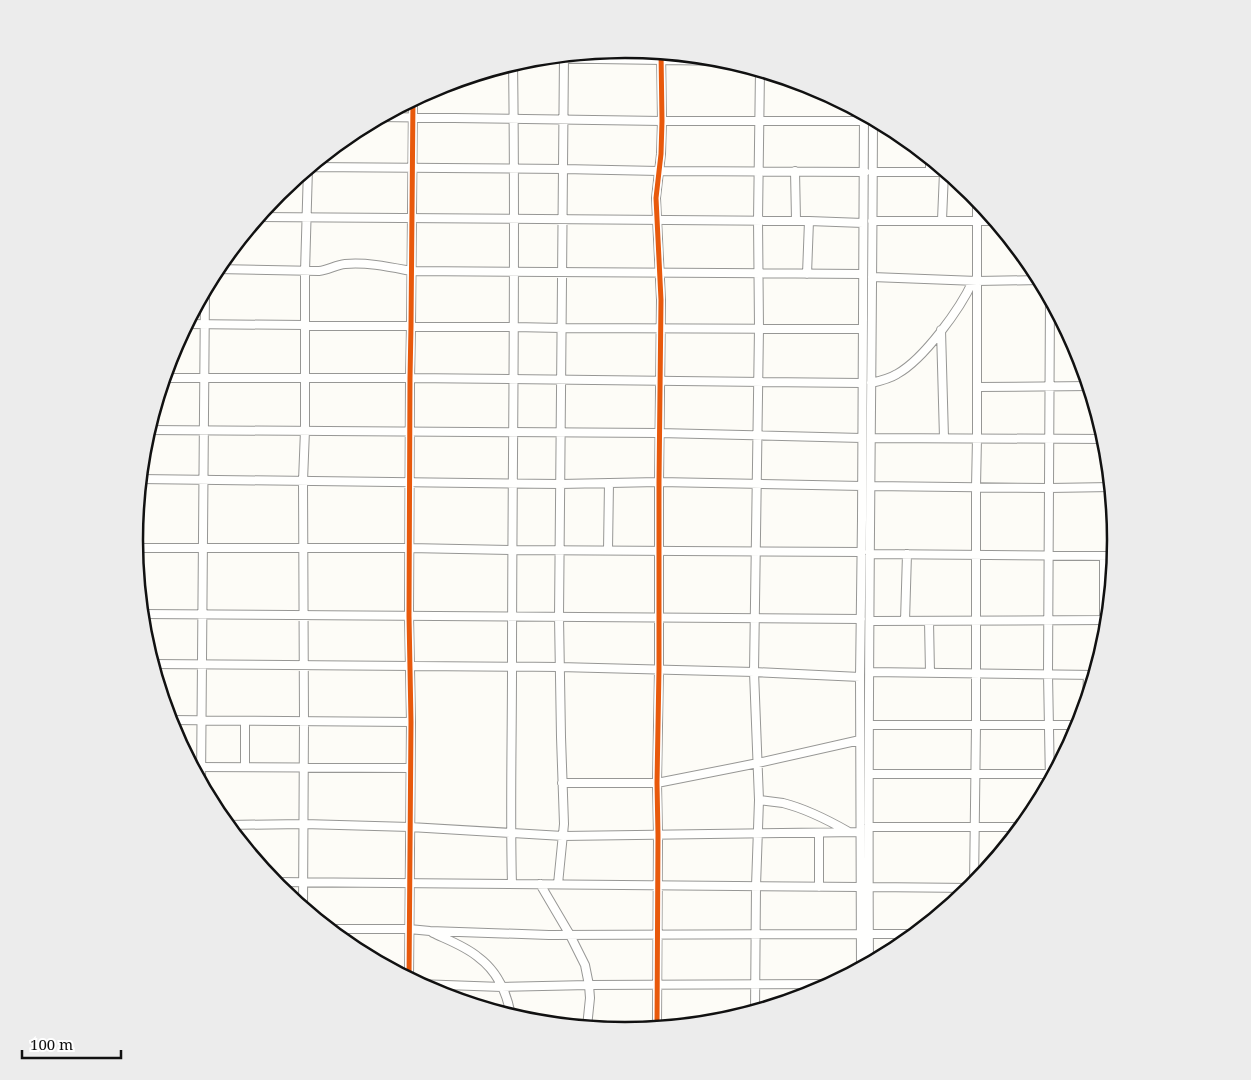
<svg xmlns="http://www.w3.org/2000/svg" width="1251" height="1080" font-family="'Noto Serif',serif">
<rect width="100%" height="100%" fill="#fdfcf7"/>
<g fill="none" stroke-linecap="round" stroke-linejoin="round">
<!-- street casing -->
<g stroke="#979795" stroke-width="10">
<path id="street" d="M529,58L731,61
M379,117L662,121H864
M930,157V172
M310,167L563,169L659,171L865,172
M795,171L796,220
M873,172H948
M258,217C442,218 626,218 809,221
M942,220L944,172
M872,221H996
M216,269L319,271C328,270 336,265 345,264C367,262 390,267 411,271L862,274
M807,274L809,221L863,223
M872,277L977,281L1041,280
M187,324L514,327L562,328L862,329
M941,330L944,438
M164,378H410L862,383
M871,383C880,381 889,379 897,374C924,359 960,309 973,281
M977,387L1090,386
M148,430L659,433L862,438
M871,438L1106,439
M140,479L560,484L659,482L862,486
M871,486L1049,488L1112,487
M135,548H409L511,550L862,552
M608,550L609,483
M871,554L1115,556
M1104,556V620
M142,614L861,619
M870,621L1109,620
M905,621L907,554
M929,621L930,673
M152,664L559,667L754,672L860,677
M870,672L1096,675
M1087,701L1088,675
M169,720L411,722
M869,725H1080
M245,766V721
M192,767L410,768
M869,774H1053
M201,783L205,290
M562,783H657L758,763L860,740
M1050,783L1048,674L1050,297
M759,800C767,801 775,802 783,803C807,809 828,820 849,832
M227,825L304,824L410,827L563,836L860,832
M869,827H1022
M819,833V887
M274,882L860,887
M512,884C510,812 512,741 512,669C512,467 516,265 513,63
M540,884L570,935L585,965L589,985L590,998L587,1027
M558,884L564,824L561,737L559,617L564,55
M974,886L976,725V487L977,438V198
M870,887L972,888
M303,908L304,721L303,481L305,430V272L308,168
M329,929H409L430,931L549,935L860,934
M433,933C448,940 465,946 478,957C497,971 507,993 511,1016
M869,934H916
M869,964C867,682 872,400 873,118
M861,969L860,677L862,519L864,113
M409,979L411,722L409,616L410,378L411,326L413,99
M418,984L502,987L589,985L831,984
M755,1011L756,886L759,800L754,672L759,328L758,220L760,70
M657,1028L658,835L657,783L659,669V482L661,300L656,198L661,154L662,121L661,52"/>
</g>
<!-- street -->
<use href="#street" stroke="#fffffe" stroke-width="8"/>
<!-- cycleway casing -->
<g stroke="#fff" stroke-width="8">
<path id="cycleway" d="M409,979L411,722L409,616L410,378L411,326L413,99
M657,1028L658,835L657,783L659,669V482L661,300L656,198L661,154L662,121L661,52"/>
</g>
<!-- cycleway -->
<use href="#cycleway" stroke="#e8590c" stroke-width="5"/>
</g>
<!-- crop -->
<path d="M0 0H1251V1080H0ZM143 540a482 482 0 1 1 964 0a482 482 0 1 1-964 0Z" fill="#ececec" fill-rule="evenodd"/>
<path fill="none" stroke="#111" stroke-width="2.5" d="M143 540a482 482 0 1 1 964 0a482 482 0 1 1-964 0Z"/>
<!-- scale -->
<path d="M22 1050v8h99v-8" fill="none" stroke="#111111" stroke-width="2.5"/>
<text x="30" y="1050" font-size="15" fill="#111111" stroke="#ffffff" stroke-width="4" paint-order="stroke">100 m</text>
</svg>
